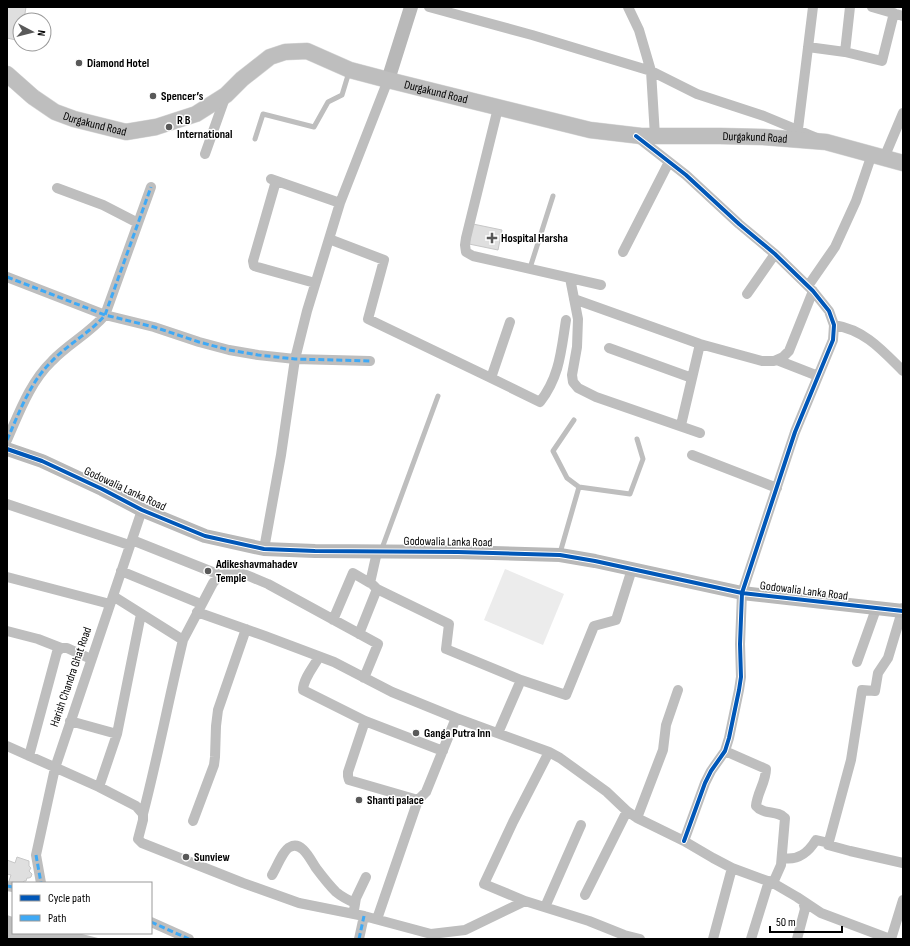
<svg xmlns="http://www.w3.org/2000/svg" width="910" height="946" font-family="'Sofia Sans Condensed',sans-serif">
<rect width="100%" height="100%" fill="#fff"/>
<!-- green -->
<path fill="#ececec" d="M505,569L564,594L543,645L484,620Z"/>
<!-- water -->
<path fill="#bfbfbf" d="M7,915L13,917V933H78L102,939H7Z"/>
<!-- building -->
<path fill="#dfdfdf" stroke="#c7c7c7" d="M7,7H26L24,20H20V41L7,38Z
M473,224L502,230L498,250L469,244Z
M17,857L29,861V866L31,868L29,871L32,874L31,877L29,878H27L26,881H24L23,883H14L9,881L11,875L7,874V860L15,863Z"/>
<g fill="none" stroke-linecap="round" stroke-linejoin="round">
<!-- primary casing -->
<g stroke="#dbdbdb" stroke-width="17">
<g id="primary">
<path id="s1" d="M7,74L33,97L55,112L74,119L126,132L156,127L196,114L226,95L242,79L270,57L285,52L307,51L350,70L388,80L590,130L641,136H720L763,137L826,142L903,163"/>
</g>
</g>
<!-- lane -->
<path stroke="#bebebe" stroke-width="5" d="M255,139L263,114L314,127L328,102L342,95L349,72
M530,268L553,196
M574,420L553,451L567,478L579,487L630,494L643,459L637,439
M381,551L438,396
M560,553L579,487"/>
<!-- street -->
<path stroke="#bebebe" stroke-width="10" d="M429,7L532,35L651,71L697,94L764,116L817,138
M628,7L639,30L651,71L655,136
M872,7L903,16
M808,47L845,52L850,7
M845,52L882,61L894,13
M498,108L466,238L465,245L466,252L473,256L601,285
M798,129L813,7
M636,136L686,175L739,224L775,254L813,291L829,311L834,325L833,340L795,432L742,593L740,644L741,677L739,690L729,738L725,751L711,771L705,783L684,841
M205,154L226,95
M884,158L903,113
M271,179L340,203
M276,181L253,261L254,266L315,283
M57,188L103,205L138,223
M329,239L384,260L368,319L491,378L510,322
M623,252L669,162
M7,277L105,315L154,327L199,342L229,350L258,355L295,359L370,361
M570,278L578,319L577,347L572,375L573,382L578,388L596,397L700,433
M808,286L835,247L856,201L872,154
M747,294L775,254
M574,299L700,344L762,361H774L783,357L789,351L813,291
M834,325C865,330 882,350 903,371
M609,348L692,378
M777,360L818,376
M491,378L540,402C560,376 561,351 566,320
M681,425L700,344
M7,440C19,413 30,382 52,361C68,344 90,333 105,315L151,187
M692,455L777,488
M7,504L129,545
M132,540L220,575
M264,549L281,455L295,359L307,311L340,203L388,80
M121,571L201,604
M7,577L110,604
M377,589L449,624L446,649L521,680
M113,596L183,640C169,698 158,756 143,814
M903,608L888,658L878,673L875,691L862,690L851,760L828,845L850,851L903,863
M197,612L265,636L334,662L392,692L456,718L549,752L560,758L607,792L627,811L637,818L684,841L713,858L732,868L773,883L797,897L803,901L805,909L797,939
M333,620L353,573L370,583L377,552
M7,631L38,639L61,648
M359,634L377,589L373,585
M183,640L213,583L220,575L232,573L244,574L268,584L378,644L364,678
M319,657C314,666 303,679 303,690L365,721L443,751
M857,662L876,609
M70,721L117,734
M365,721L348,772V776L349,780L418,800
M498,733L521,680L566,695L594,626L616,620L632,569
M7,746L99,787L136,806L143,814V820L138,839L142,843L243,883L299,903L364,916L431,934L465,930L525,901
M725,751L766,769C766,782 757,793 756,806C763,815 778,810 785,818L781,865L773,883
M549,752L513,822L484,884L525,901L589,921L624,935L640,939
M29,756L57,652L61,648H67L91,659
M99,787L117,734L141,614
M637,818L663,750L666,725L678,690
M193,821L214,765L215,757L216,726L218,710L246,629
M782,858C798,861 808,853 816,840L829,843
M272,875C276,869 283,850 290,847C302,840 311,861 316,868C322,876 329,885 336,892C342,897 348,900 355,903
M41,883L36,855L55,768L142,510
M7,886L13,887
M585,895L627,811
M803,901L821,913L890,939
M545,907L581,825
M354,910L356,898L366,877
M377,919L418,800L426,792L456,718
M151,922L189,939
M359,939L364,916
M713,939L732,868
M751,939L769,881
M891,939L903,900"/>
<!-- secondary -->
<path stroke="#b8b8b8" stroke-width="14" d="M388,80L411,7
M7,449L42,461L102,489L142,510L205,536L264,549L315,551L458,552L560,555L595,561L742,593L903,611"/>
<!-- primary -->
<use href="#primary" stroke="#bebebe" stroke-width="16"/>
<!-- quiet -->
<path stroke="#3fa9f5" stroke-width="3" stroke-dasharray="6 3" stroke-linecap="butt" d="M7,277L105,315L154,327L199,342L229,350L258,355L295,359L370,361
M7,440C19,413 30,382 52,361C68,344 90,333 105,315L151,187
M36,855L41,883
M7,886L13,887
M151,922L189,939
M359,939L364,916"/>
<!-- cycleway casing -->
<g stroke="#fff" stroke-width="6">
<path id="cycleway" d="M636,136L686,175L739,224L775,254L813,291L829,311L834,325L833,340L795,432L742,593L740,644L741,677L739,690L729,738L725,751L711,771L705,783L684,841
M7,449L42,461L102,489L142,510L205,536L264,549L315,551L458,552L560,555L595,561L742,593L903,611"/>
</g>
<!-- cycleway -->
<use href="#cycleway" stroke="#0057b8" stroke-width="4"/>
</g>
<!-- markers -->
<g fill="#595959" stroke="#fff" stroke-width="1.5">
<circle cx="79" cy="63" r="4"/>
<circle cx="153" cy="96" r="4"/>
<circle cx="169" cy="127" r="4"/>
<path d="M490 232h4v4h4v4h-4v4h-4v-4h-4v-4h4z"/>
<circle cx="208" cy="571" r="4"/>
<circle cx="416" cy="733" r="4"/>
<circle cx="359" cy="800" r="4"/>
<circle cx="186" cy="857" r="4"/>
</g>
<g text-anchor="middle" dominant-baseline="central" stroke-width="3" stroke-linejoin="round" paint-order="stroke">
<!-- poi labels -->
<g font-size="12" font-weight="bold" fill="#000" stroke="#fff" text-anchor="start">
<text x="87" y="63">Diamond Hotel</text>
<text x="161" y="96">Spencer’s</text>
<text x="177" y="120">R B<tspan x="177" dy="14">International</tspan></text>
<text x="501" y="238">Hospital Harsha</text>
<text x="216" y="564">Adikeshavmahadev<tspan x="216" dy="14">Temple</tspan></text>
<text x="424" y="733">Ganga Putra Inn</text>
<text x="367" y="800">Shanti palace</text>
<text x="194" y="857">Sunview</text>
</g>
<!-- street labels -->
<g font-size="12" fill="#000" stroke="#fff">
<text stroke="none"><textPath href="#s1" startOffset="475">Durgakund Road</textPath></text>
<text stroke="none"><textPath href="#s1" startOffset="103">Durgakund Road</textPath></text>
<text stroke="none"><textPath href="#s1" startOffset="799">Durgakund Road</textPath></text>
<text transform="translate(125 489) rotate(25)">Godowalia Lanka Road</text>
<text transform="translate(448 542) rotate(1)">Godowalia Lanka Road</text>
<text transform="translate(804 591) rotate(7)">Godowalia Lanka Road</text>
<text transform="translate(71 677) rotate(-71)">Harish Chandra Ghat Road</text>
</g>
</g>
<!-- border -->
<rect width="910" height="946" fill="none" stroke="#000000" stroke-width="16"/>
<!-- legend -->
<rect x="12" y="882" width="140" height="52" fill="#ffffff" stroke="#999999"/>
<rect x="20" y="895" width="20" height="6" fill="#0057b8" stroke="#999999"/>
<text x="48" y="902" font-size="12" fill="#000000">Cycle path</text>
<rect x="20" y="915" width="20" height="6" fill="#3fa9f5" stroke="#999999"/>
<text x="48" y="922" font-size="12" fill="#000000">Path</text>
<!-- north arrow -->
<g transform="translate(32 32) rotate(97)"><circle r="19" fill="#ffffff" stroke="#999999"/>
<path d="M0-3L7 15L0 10L-7 15Z" fill="#595959"/>
<text y="-6" font-size="11" font-weight="bold" text-anchor="middle" fill="#000000">N</text>
</g>
<!-- scale -->
<path d="M770 926v6h72v-6" fill="none" stroke="#000000" stroke-width="2"/>
<text x="776" y="926" font-size="12" fill="#000000" stroke="#ffffff" stroke-width="3" paint-order="stroke">50 m</text>
</svg>
